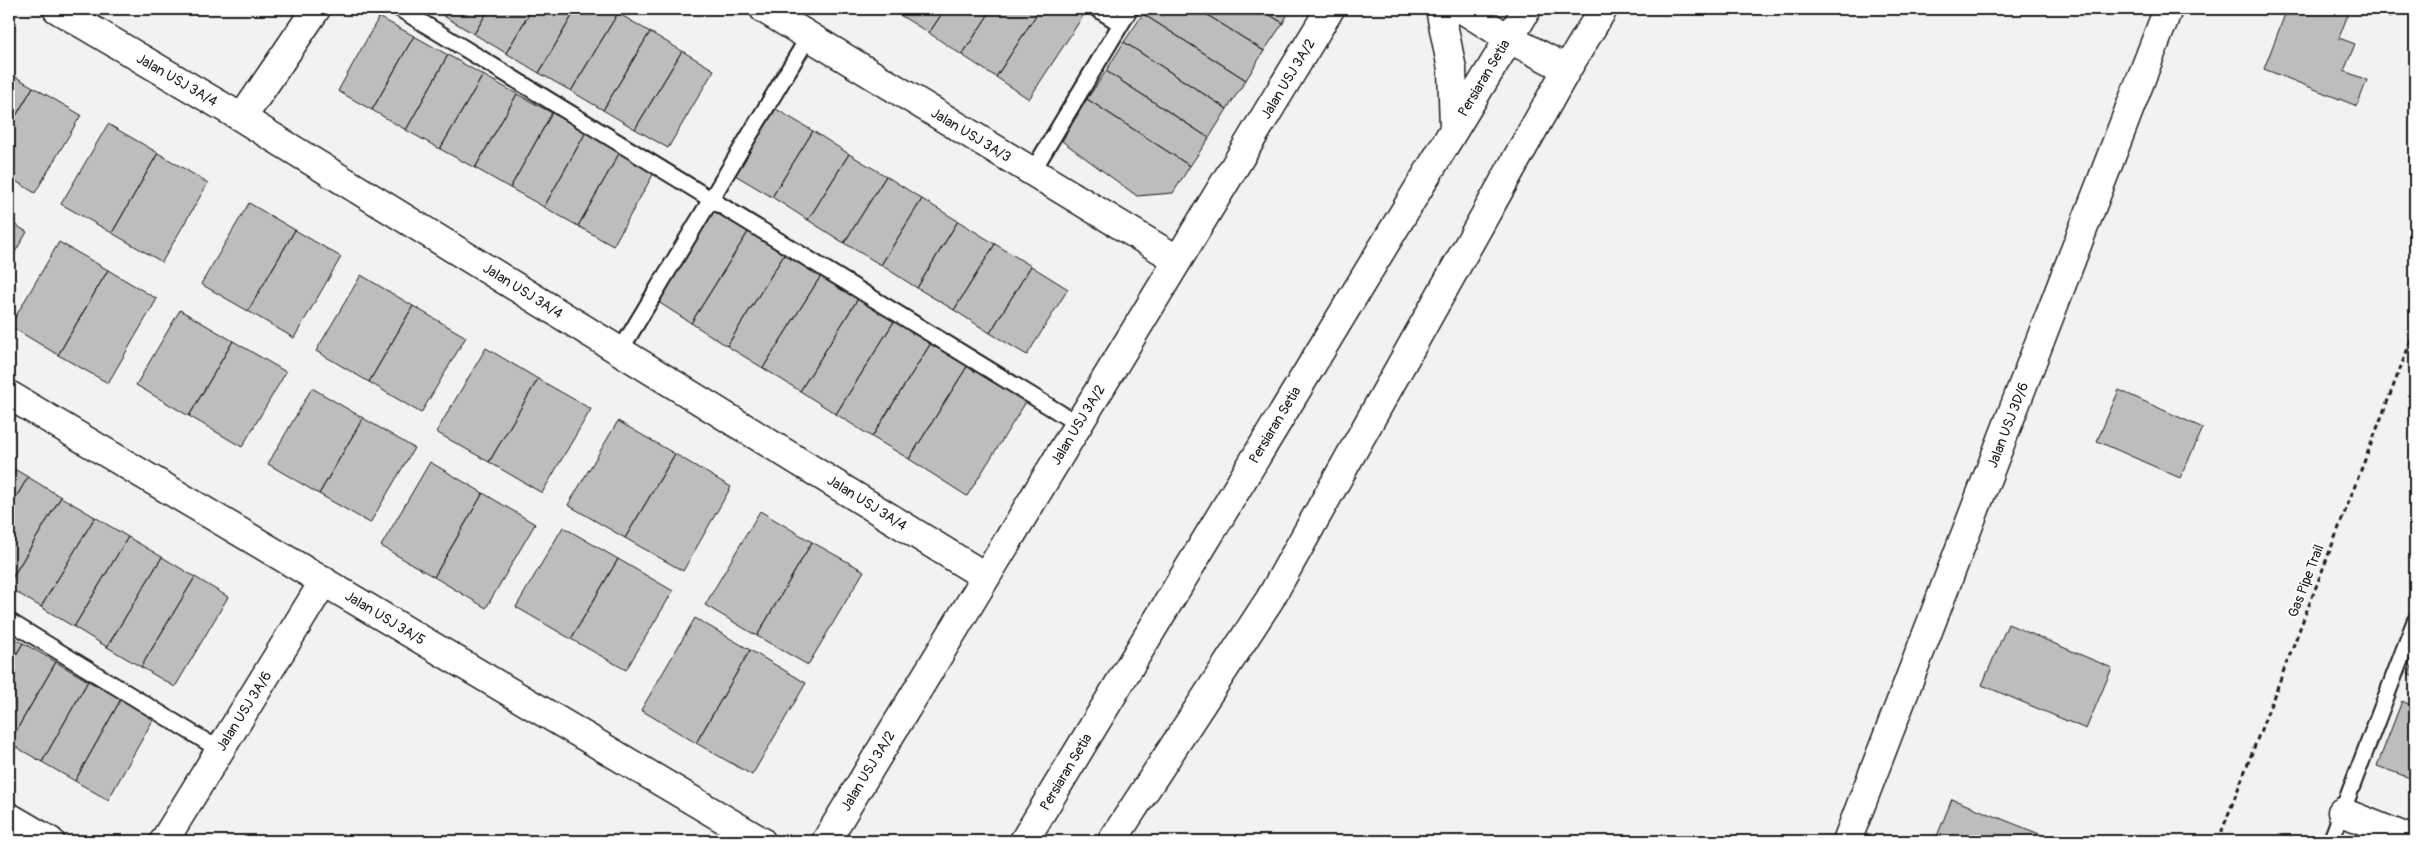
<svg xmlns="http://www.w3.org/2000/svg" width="2424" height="850" font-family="Pangolin,sans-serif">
<rect width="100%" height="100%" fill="#f2f2f2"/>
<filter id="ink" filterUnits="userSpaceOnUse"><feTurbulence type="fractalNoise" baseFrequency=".02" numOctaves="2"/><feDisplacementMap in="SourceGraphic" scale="10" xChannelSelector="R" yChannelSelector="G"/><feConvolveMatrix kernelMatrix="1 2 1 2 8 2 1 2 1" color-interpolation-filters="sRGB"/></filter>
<g filter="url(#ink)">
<!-- building -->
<path fill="#bdbdbd" stroke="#1c1c1c" d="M446,9H489L474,34L442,15Z
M489,9H532L506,53L474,34Z
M532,9H576L539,73L506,53Z
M576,9H611L618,13L571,91L539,73Z
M898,9H945L929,33L895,12Z
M945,9H992L962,55L929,33Z
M992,9H1040L996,77L962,55Z
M1040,9H1071L1083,16L1029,99L996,77Z
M1146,9H1198L1264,51L1246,80L1143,14Z
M1198,9H1260L1283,23L1264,51Z
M1260,9H1290L1283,23Z
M2287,9H2350L2339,38L2355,44L2344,71L2367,80L2357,106L2264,69Z
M2370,9H2395L2391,17Z
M618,13L650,32L603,110L571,91Z
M1143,14L1246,80L1227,109L1124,42Z
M379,17L414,36L372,110L338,91Z
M650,32L682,51L635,129L603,110Z
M414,36L448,55L406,130L372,110Z
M1124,42L1227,109L1209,138L1106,71Z
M682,51L714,70L668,148L635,129Z
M448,55L483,75L440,149L406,130Z
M1106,71L1209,138L1190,166L1087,99Z
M9,73L33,87L9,128Z
M483,75L517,94L475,168L440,149Z
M33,87L81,115L35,193L9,177V128Z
M517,94L552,113L510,188L475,168Z
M1087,99L1190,166L1173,193L1137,196L1062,141Z
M776,109L813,131L772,197L735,175Z
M552,113L586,132L544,207L510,188Z
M108,124L158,153L112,233L61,204Z
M813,131L849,154L808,220L772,197Z
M586,132L620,152L578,226L544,207Z
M620,152L655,171L613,246L578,226Z
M158,153L208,183L162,262L112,233Z
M849,154L886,176L844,243L808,220Z
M886,176L922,199L881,265L844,243Z
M922,199L958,221L917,288L881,265Z
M249,203L295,230L248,311L201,284Z
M714,206L750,229L691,323L655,300Z
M9,221L27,232L9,262Z
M958,221L995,244L954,310L917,288Z
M750,229L786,252L727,346L691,323Z
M295,230L341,257L294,338L248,311Z
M59,242L108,270L58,355L10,326Z
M995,244L1031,266L990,333L954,310Z
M786,252L822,274L763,368L727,346Z
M1031,266L1068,289L1027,355L990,333Z
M108,270L157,299L108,383L58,355Z
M822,274L859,297L800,391L763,368Z
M361,275L413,306L369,382L316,351Z
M859,297L895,320L836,414L800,391Z
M413,306L466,337L421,413L369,382Z
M180,310L233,341L189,416L136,385Z
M895,320L931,343L872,437L836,414Z
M233,341L286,372L242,447L189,416Z
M931,343L968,365L909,459L872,437Z
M486,348L538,379L489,462L436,432Z
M968,365L1026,402L967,496L909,459Z
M538,379L591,409L542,493L489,462Z
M312,388L363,418L319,494L268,464Z
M2119,390L2203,428L2180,478L2097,441Z
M363,418L414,448L370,523L319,494Z
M618,421L675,454L625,538L568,505Z
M675,454L731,487L683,571L625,538Z
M430,462L483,493L434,577L381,546Z
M9,466L28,477L9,509Z
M28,477L61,497L9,583V509Z
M483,493L535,524L486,608L434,577Z
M61,497L95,517L41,607L9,588V583Z
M760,511L812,542L757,636L705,605Z
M95,517L128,537L74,627L41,607Z
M563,527L618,559L571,639L516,607Z
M128,537L162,557L107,647L74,627Z
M812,542L864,571L808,665L757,636Z
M162,557L195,577L141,667L107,647Z
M618,559L673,591L626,670L571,639Z
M195,577L228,597L175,687L141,667Z
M695,618L750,650L696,743L641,710Z
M2008,624L2112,668L2086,729L1982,685Z
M9,635L23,643L9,667Z
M23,643L56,662L9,743V667Z
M750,650L806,683L752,775L696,743Z
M2415,657V676L2409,674Z
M56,662L88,681L42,762L9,743Z
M88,681L121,699L75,781L42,762Z
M121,699L154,718L108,800L75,781Z
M2402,701L2415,707V763L2410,778L2377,766Z
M2415,763V780L2410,778Z
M1952,799L2047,837L2045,841H1935Z"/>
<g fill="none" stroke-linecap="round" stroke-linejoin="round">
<!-- lane casing -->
<g stroke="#1c1c1c" stroke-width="19">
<path id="lane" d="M400,9L1078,424
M1097,9L1121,24
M1032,172L1130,9
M620,351L809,36
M9,621L220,750
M2331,841L2415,621"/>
</g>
<!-- street casing -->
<g stroke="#1c1c1c" stroke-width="31">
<path id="street" d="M57,9L242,118L986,577
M764,9L1178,260
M1462,9L1508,38L1567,69
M242,118L316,9
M9,395L761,841
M2342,812L2415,841
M9,817L50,841
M164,841L324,581
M826,841L1330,9
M1847,841L2168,9"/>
</g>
<!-- secondary casing -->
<g stroke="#1c1c1c" stroke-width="31">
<path id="secondary" d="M1440,9L1452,69L1454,127
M1024,841L1527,9
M1112,841L1270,599L1567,69L1603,9"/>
</g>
<!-- path -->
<path stroke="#1c1c1c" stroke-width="3" stroke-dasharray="5 4" stroke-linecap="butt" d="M2218,841L2415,330"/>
<!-- lane -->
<use href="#lane" stroke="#fff" stroke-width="15"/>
<!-- street -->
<use href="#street" stroke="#fff" stroke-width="28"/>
<!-- secondary -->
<use href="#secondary" stroke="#fff" stroke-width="28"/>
</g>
</g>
<g text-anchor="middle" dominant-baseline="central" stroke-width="4" stroke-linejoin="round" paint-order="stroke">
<!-- street labels -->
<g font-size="14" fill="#1c1c1c" stroke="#fff">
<text transform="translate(1484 78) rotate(-59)">Persiaran Setia</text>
<text transform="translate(1288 79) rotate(-59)">Jalan USJ 3A/2</text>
<text transform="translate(177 80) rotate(30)">Jalan USJ 3A/4</text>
<text transform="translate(971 135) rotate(31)">Jalan USJ 3A/3</text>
<text transform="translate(523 291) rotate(32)">Jalan USJ 3A/4</text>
<text transform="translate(1078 425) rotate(-59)">Jalan USJ 3A/2</text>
<text transform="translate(1275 425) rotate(-59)">Persiaran Setia</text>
<text transform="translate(2008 425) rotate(-69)">Jalan USJ 3D/6</text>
<text transform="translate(867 503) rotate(32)">Jalan USJ 3A/4</text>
<text transform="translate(2306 581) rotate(-69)">Gas Pipe Trail</text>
<text transform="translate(385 618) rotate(31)">Jalan USJ 3A/5</text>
<text transform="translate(244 711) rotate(-58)">Jalan USJ 3A/6</text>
<text transform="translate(868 771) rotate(-59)">Jalan USJ 3A/2</text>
<text transform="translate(1066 772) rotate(-59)">Persiaran Setia</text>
</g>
</g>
<!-- margin -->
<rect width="2424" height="850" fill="none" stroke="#fff" stroke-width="30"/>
<rect x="15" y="15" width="2394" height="820" fill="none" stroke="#1c1c1c" stroke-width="2" filter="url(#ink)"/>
</svg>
